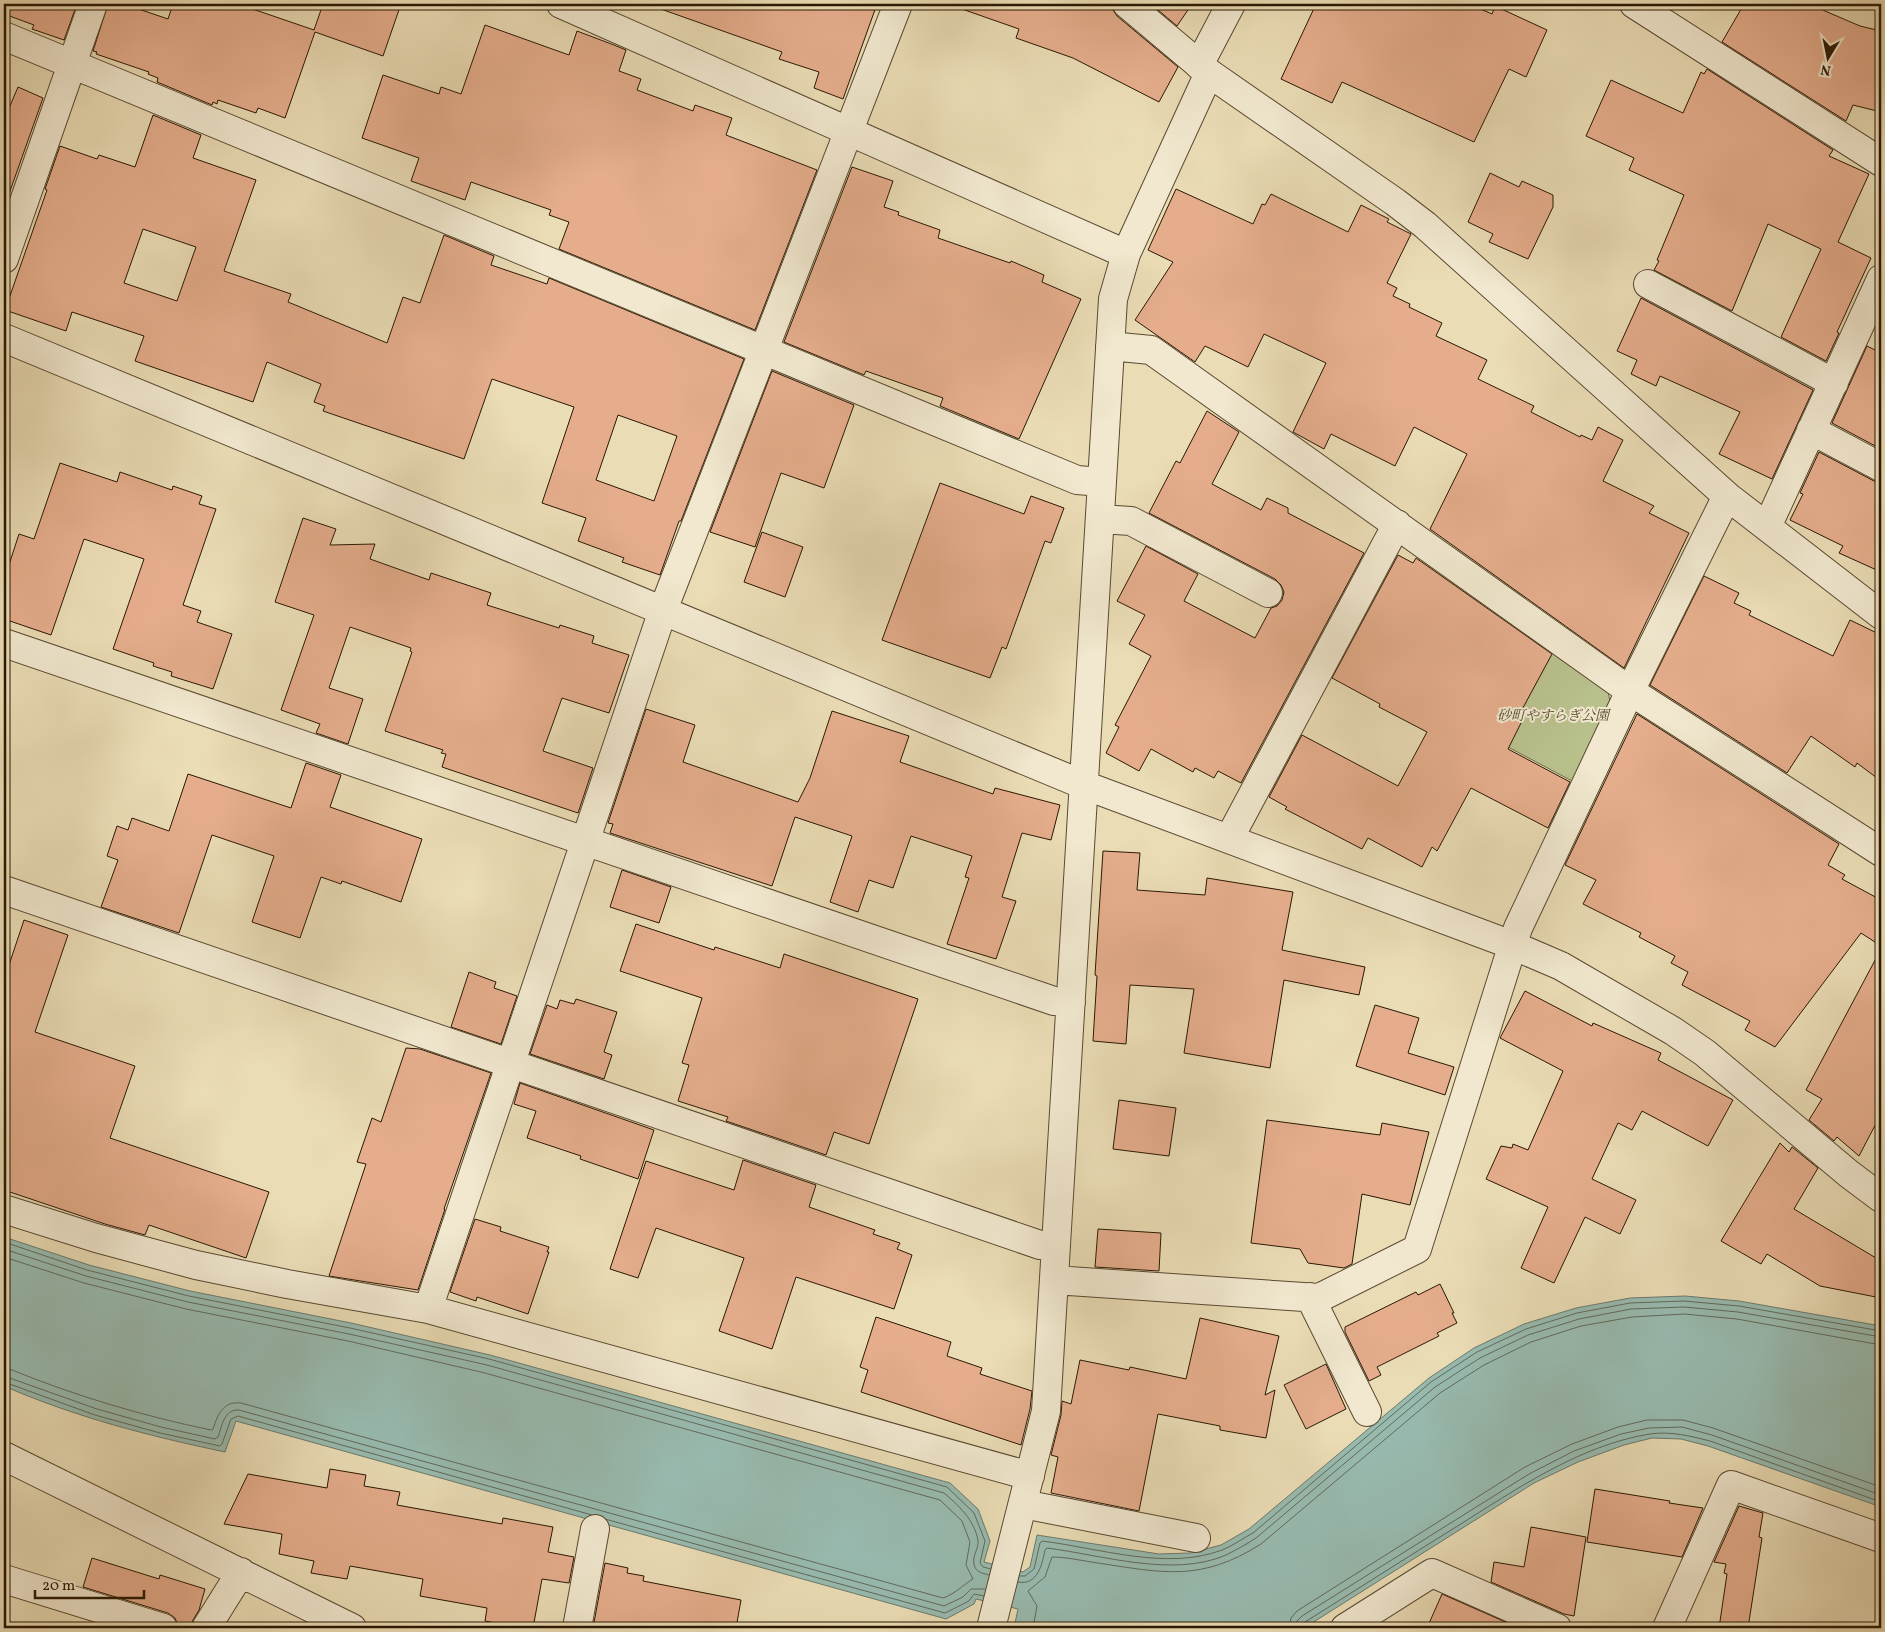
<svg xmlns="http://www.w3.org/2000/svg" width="1885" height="1632" font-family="Vollkorn,'Noto Serif JP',serif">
<rect width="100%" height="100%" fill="#eadcb5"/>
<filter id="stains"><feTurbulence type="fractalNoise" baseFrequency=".004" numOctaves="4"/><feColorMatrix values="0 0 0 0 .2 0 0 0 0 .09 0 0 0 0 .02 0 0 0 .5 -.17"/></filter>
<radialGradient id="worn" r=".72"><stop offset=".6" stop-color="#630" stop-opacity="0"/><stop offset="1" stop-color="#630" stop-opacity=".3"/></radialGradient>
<!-- green -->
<path fill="#b8c08c" stroke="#716c48" d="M1541,644L1608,692L1610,701L1572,781L1491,738Z"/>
<!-- water -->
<path fill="#98bbb0" stroke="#6c7a6b" d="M4,1237L89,1265L190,1291L351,1323L490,1355L950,1483L978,1509L990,1541L984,1562L1023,1572L1030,1567L1037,1535L1159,1554L1190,1553L1221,1545L1249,1529L1429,1378L1474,1348L1524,1324L1576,1308L1630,1298L1685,1296L1739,1301L1881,1326V1507L1708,1446L1681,1439L1652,1438L1624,1445L1578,1462L1534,1483L1304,1628H1014L1018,1609L976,1599L974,1604L946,1619L236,1421L225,1452C149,1436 75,1417 4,1386Z"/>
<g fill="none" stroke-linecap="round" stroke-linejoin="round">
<!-- shore -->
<path stroke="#616a5a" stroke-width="1" d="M4,1242L87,1270L189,1296L350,1328L489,1359L947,1487L974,1513L985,1541L980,1563L983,1567L991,1569
M4,1249L86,1276L188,1302L349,1334L487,1365L944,1493C958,1505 975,1520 978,1541C979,1548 972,1556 974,1564C975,1572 982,1573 989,1575
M4,1257L84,1283L186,1309L348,1341L485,1373L940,1500L962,1521L970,1542L966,1565L973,1579C963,1585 955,1594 943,1598L241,1403C223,1401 218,1414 213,1429L211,1430C143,1416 76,1396 12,1370L4,1368
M4,1376L97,1409L161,1427L215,1439L218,1437C222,1426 224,1409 239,1410L944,1606L963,1597L971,1589H985
M4,1382L95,1415L160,1433L220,1446L222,1444L231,1419L238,1416L592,1515
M605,1519L945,1613L969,1601L974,1594L984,1596
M1020,1576H1025L1034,1569L1040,1543L1042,1541C1099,1548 1167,1571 1222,1550C1233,1546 1243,1538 1253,1533L1431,1382L1477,1352L1526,1329L1577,1313L1630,1303L1684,1301L1739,1306L1881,1331
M1018,1582C1038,1586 1042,1564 1045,1550L1047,1548C1102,1555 1173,1578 1226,1555C1236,1550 1247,1544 1256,1538L1435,1387L1480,1358L1528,1335L1579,1319L1631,1309L1684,1307L1738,1312L1881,1337
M1033,1628L1037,1606L1028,1591L1045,1577L1052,1557C1067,1557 1083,1561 1098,1563C1164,1573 1201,1582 1261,1544L1440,1393L1484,1365L1531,1342L1581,1326L1632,1317L1684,1314L1737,1319L1881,1345
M1289,1628L1291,1618L1297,1611L1525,1467L1572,1444L1618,1427L1647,1420H1683L1713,1428L1881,1487
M1296,1628L1297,1621L1302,1616L1529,1474L1574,1451L1621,1434L1649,1428L1682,1427L1712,1435L1881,1495
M1302,1628L1305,1622C1356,1590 1406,1558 1456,1527C1515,1490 1580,1445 1650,1434C1671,1431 1690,1436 1710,1441L1881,1502"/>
</g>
<!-- building -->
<path fill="#e5ad8c" stroke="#2a1803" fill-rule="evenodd" d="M4,4H77L64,40L32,29L34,25L4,14Z
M108,4H124L168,19L173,4H238L314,30L323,4H401L383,56L315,32L285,118L258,108L256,113L218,100L217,104L213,102L212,105L157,82L158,78L148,74L149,72L96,54L97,52L93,51Z
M659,4H877L843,99L814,88L819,72L779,59L782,52L658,8Z
M959,4H1112L1113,10L1117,16L1178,67L1159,102L1073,58L1016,38L1019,29L959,8Z
M1151,4H1192L1177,26Z
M1316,4H1469L1492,14L1495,6L1547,30L1526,77L1509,69L1474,142L1342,82L1332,103L1281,79Z
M1744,4H1812L1825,11L1860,26L1881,31V112L1853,105L1846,121L1722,42Z
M485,25L569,55L577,31L614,45L626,50L619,71L641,79L637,90L693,111L695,105L732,118L726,135L817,170L755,330L559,249L569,222L549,215L551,210L471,182L465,200L411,181L419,158L362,138L383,75L439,94L441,87L461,94Z
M1707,69L1833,150L1829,156L1869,174L1838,242L1871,258L1837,332L1839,333L1826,361L1781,337L1821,249L1768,224L1732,311L1654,270L1659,261L1657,260L1684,195L1629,170L1634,158L1586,136L1611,80L1683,113L1701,72L1704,74Z
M18,87L43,98L4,208V120Z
M153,115L201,135L193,158L256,180L224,271L291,294L288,302L387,343L403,297L420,303L444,235L494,256L491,265L547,284L549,278L744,359L681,521H679L660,575L622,562L624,558L578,541L586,518L542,503L574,407L492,379L464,459L323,411L325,406L314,402L321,384L267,362L253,402L135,361L144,336L72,312L66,331L5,310L47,190L45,189L60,146L97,159L99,155L135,167ZM143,229L196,247L177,301L124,283ZM618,415L677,436L654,501L596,480Z
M852,167L893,181L884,207L899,212L898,215L940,230L938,238L1010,263L1011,261L1044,275L1042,282L1081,299L1019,439L940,406L943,398L866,371L864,375L784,342Z
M1490,173L1519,187L1522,181L1553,195V207L1528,259L1489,242L1493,234L1468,222Z
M1176,189L1253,224L1262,204L1265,205L1271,194L1348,232L1361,205L1389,219L1387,222L1411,234L1387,283L1397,288L1393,296L1410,304L1409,307L1442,323L1436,336L1487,360L1478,379L1534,406L1531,412L1580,437L1581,435L1592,440L1598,427L1623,440L1603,481L1654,506L1649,513L1689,533L1624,668L1430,529L1467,454L1414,427L1395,466L1331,434L1324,449L1293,432L1326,363L1264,334L1248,367L1205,346L1195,362L1135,320L1173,262L1148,250Z
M1641,298L1813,390L1772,479L1719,454L1740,412L1660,376L1656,386L1631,374L1637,360L1617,351Z
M1867,346L1881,353V449L1832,423Z
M772,371L854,405L824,488L781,473L755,547L710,532Z
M1207,411L1239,432L1212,484L1261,510L1267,498L1288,508V513L1364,553L1241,783L1218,771L1214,778L1195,768L1193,772L1151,749L1139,771L1106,753L1119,727L1115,725L1151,656L1129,644L1145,615L1117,601L1146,546L1198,574L1184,601L1255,638L1271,608L1277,606L1282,600L1284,592L1281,585L1275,579L1149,513L1176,461L1180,463Z
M1819,452L1874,481L1881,483V572L1839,553L1843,546L1790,520L1803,494L1800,493Z
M60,463L117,482L120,472L172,490L173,486L202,496L199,504L216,509L183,605L201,611L197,622L232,634L213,689L171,676L172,672L153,666L154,663L113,649L144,559L84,539L51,635L4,619V580L19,534L34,539Z
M940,483L1024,514L1031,496L1064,508L1051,543L1045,541L1006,649L1002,647L990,678L882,640Z
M303,518L336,529L330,545L375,544L370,559L429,580L431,573L491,593L487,605L559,628L560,625L594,636L592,643L629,655L609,713L562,698L543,751L593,768L578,813L442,767L446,754L441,753L443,750L385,731L412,652L410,651L411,648L350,627L329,688L363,699L348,744L316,733L320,724L281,710L314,615L275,602Z
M762,532L803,547L785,597L744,582Z
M1398,555L1413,563L1416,558L1552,654L1518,717L1523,719L1508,749L1570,782L1548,828L1471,788L1437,851L1432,847L1422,867L1368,838L1362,849L1285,809L1287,807L1269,797L1302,735L1398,786L1427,732L1379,707L1380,704L1332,678Z
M1704,576L1739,593L1734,603L1751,611L1749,615L1833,656L1850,620L1881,635V781L1857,763L1855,767L1811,736L1787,773L1650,685Z
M646,709L695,725L683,762L798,802L810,778L832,711L909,736L900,762L993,794L995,788L1060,805L1051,840L1022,833L1002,897L1016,901L996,959L947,944L969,878L965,877L972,856L911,836L893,888L869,880L858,912L830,902L852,836L795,817L772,886L610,833L613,824L608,823Z
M1637,714L1839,844L1828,865L1845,875L1842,879L1881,900V946L1861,933L1775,1047L1745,1030L1750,1021L1682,985L1688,972L1671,963L1675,956L1639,937L1641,933L1583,904L1596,880L1565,865Z
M306,763L341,775L330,807L422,839L401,902L342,881L341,884L321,877L300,938L252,922L274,856L212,835L179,933L101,907L118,860L107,856L117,826L128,830L132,818L169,831L188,774L291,808Z
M1103,851L1140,853L1137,890L1205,895L1207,878L1293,892L1282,950L1365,967L1359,995L1284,980L1270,1068L1184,1053L1194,989L1130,985L1126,1044L1093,1041L1097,976L1095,975Z
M622,870L671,887L659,923L610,907Z
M24,920L68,935L35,1032L135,1066L110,1138L269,1192L246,1258L149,1225L145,1235L105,1224L4,1190V980Z
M636,924L714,950L715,947L780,968L784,954L918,999L869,1144L834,1132L826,1155L726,1121L728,1117L678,1101L689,1065L682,1063L702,998L620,971Z
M1881,949V1114L1859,1156L1837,1137L1834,1141L1809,1120L1822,1099L1806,1090Z
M469,972L496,982L494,988L517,996L501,1044L451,1027Z
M1525,991L1592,1026L1593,1023L1661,1053L1658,1060L1733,1100L1708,1146L1642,1111L1632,1130L1618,1123L1592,1179L1636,1200L1620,1234L1585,1217L1554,1283L1521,1268L1548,1207L1486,1179L1501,1146L1512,1148L1513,1144L1528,1150L1563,1071L1500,1038Z
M576,999L617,1012L604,1052L612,1055L604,1079L530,1054L547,1005L557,1009L560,1000L574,1004Z
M1375,1005L1419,1018L1408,1053L1454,1067L1445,1095L1356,1066Z
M406,1048L420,1049L491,1073L444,1209H445L418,1290L329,1276L366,1164L357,1162L372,1118L381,1122Z
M520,1083L654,1130L638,1179L580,1159L581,1156L527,1138L536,1111L514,1104Z
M1119,1100L1176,1108L1169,1156L1113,1149Z
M1267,1120L1380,1135L1382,1123L1429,1132L1410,1205L1362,1194L1352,1264L1344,1268L1308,1263L1300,1249L1251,1243Z
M1780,1143L1789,1152L1792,1147L1818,1168L1794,1209L1881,1261V1298L1820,1286L1767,1254L1761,1264L1721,1241Z
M743,1160L816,1185L809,1207L875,1230L873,1234L900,1243L897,1249L912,1255L894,1309L796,1277L772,1349L719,1331L744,1258L656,1228L638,1278L610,1269L646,1161L734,1190Z
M475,1219L501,1227L500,1231L549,1247L547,1252H549L528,1314L477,1297L476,1301L450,1292Z
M1098,1229L1161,1233L1159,1271L1095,1267Z
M1440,1284L1454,1313H1452L1457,1323L1437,1333L1439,1336L1377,1367L1381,1375L1369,1381L1345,1332V1327L1416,1292L1418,1295Z
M876,1317L951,1342L947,1356L982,1368L980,1374L1032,1391L1030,1409L1021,1445L861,1392L868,1370L860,1367Z
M1200,1318L1279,1336L1265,1395L1275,1390L1266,1438L1220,1430V1426L1158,1414L1139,1511L1051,1493L1058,1457L1051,1455L1061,1415L1062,1401L1071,1404L1080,1360L1129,1370L1130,1367L1186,1379Z
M1326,1364L1346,1409L1306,1429L1284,1385Z
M330,1469L366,1475L364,1486L400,1492L397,1505L502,1524L503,1518L553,1527L548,1552L574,1557L569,1583L542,1579L533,1628H500L501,1624L485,1621L487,1608L420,1596L423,1579L350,1566L347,1579L311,1573L314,1561L279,1554L282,1534L224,1524L248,1474L327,1488Z
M1595,1489L1670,1501L1669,1503L1703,1508L1682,1557L1587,1542Z
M1739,1506L1763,1513L1759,1537L1762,1538L1748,1628H1719L1727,1574L1724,1573L1726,1564L1714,1562Z
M1531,1527L1586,1537L1574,1616L1564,1614L1491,1582L1494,1562L1524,1567Z
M92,1558L159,1579L160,1575L205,1589L199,1610L193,1620L190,1628L178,1626L175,1618L168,1613L83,1587Z
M605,1563L628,1568L627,1573L644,1576L643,1581L741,1600L736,1628H593Z
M1442,1594L1519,1628H1427Z"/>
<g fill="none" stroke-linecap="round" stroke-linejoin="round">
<!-- minor casing -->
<g stroke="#5a4930" stroke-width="30">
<path id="minor" d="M561,4L1126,254
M1127,4L1209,73L1395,202L1425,225L1727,496L1881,615
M1634,4L1881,162
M4,36L1077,480L1102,482
M1199,65L1231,4
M4,259L93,4
M1648,284L1834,383
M4,338L1084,785L1512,945L1561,966L1673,1031L1705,1053L1849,1174L1881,1198
M1110,346L1151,350L1630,691L1881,852
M1811,430L1881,467
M1100,519L1131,521L1268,593
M1767,527L1881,279
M4,643L1054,1001L1071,1002
M1229,839L1397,524
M4,890L1040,1245L1056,1246
M4,1209L96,1238L196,1265L287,1284L428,1309L1030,1476
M1054,1280L1319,1298L1417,1249L1518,928L1630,691L1727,496
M1310,1297L1367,1412
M428,1309L663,610L898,4
M4,1456L352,1628
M1023,1504L1196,1538
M4,1579L163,1628
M206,1628L241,1572
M577,1628L595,1529
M991,1628L1046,1411L1113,299L1126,254L1209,73
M1345,1628L1432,1573L1557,1628
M1667,1628L1731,1485L1881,1538"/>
</g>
<!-- minor -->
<use href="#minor" stroke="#f1e8cf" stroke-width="28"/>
</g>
<g text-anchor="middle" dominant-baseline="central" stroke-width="4" stroke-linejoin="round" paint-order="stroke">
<!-- park labels -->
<g font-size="14" font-style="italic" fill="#554a2c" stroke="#f1e8cf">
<text x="1553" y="716">砂町やすらぎ公園</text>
</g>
</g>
<!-- margin -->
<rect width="1885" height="1632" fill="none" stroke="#eadcb5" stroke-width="20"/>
<rect x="5" y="5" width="1875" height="1622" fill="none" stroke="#2a1803" stroke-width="2.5"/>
<rect x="10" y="10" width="1865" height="1612" fill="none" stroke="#2a1803"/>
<!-- north arrow -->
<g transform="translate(1828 58) rotate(190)" stroke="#f1e8cf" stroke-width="4" paint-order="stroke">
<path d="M0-4L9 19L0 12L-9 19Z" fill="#2a1803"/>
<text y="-8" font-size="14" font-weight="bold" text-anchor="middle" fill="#2a1803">N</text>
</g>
<!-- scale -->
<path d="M35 1590v8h109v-8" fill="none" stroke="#2a1803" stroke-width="2.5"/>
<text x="42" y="1590" font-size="15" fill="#2a1803" stroke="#f1e8cf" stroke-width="4" paint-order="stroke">20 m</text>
<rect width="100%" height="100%" filter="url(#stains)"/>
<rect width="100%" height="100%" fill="url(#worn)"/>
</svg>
